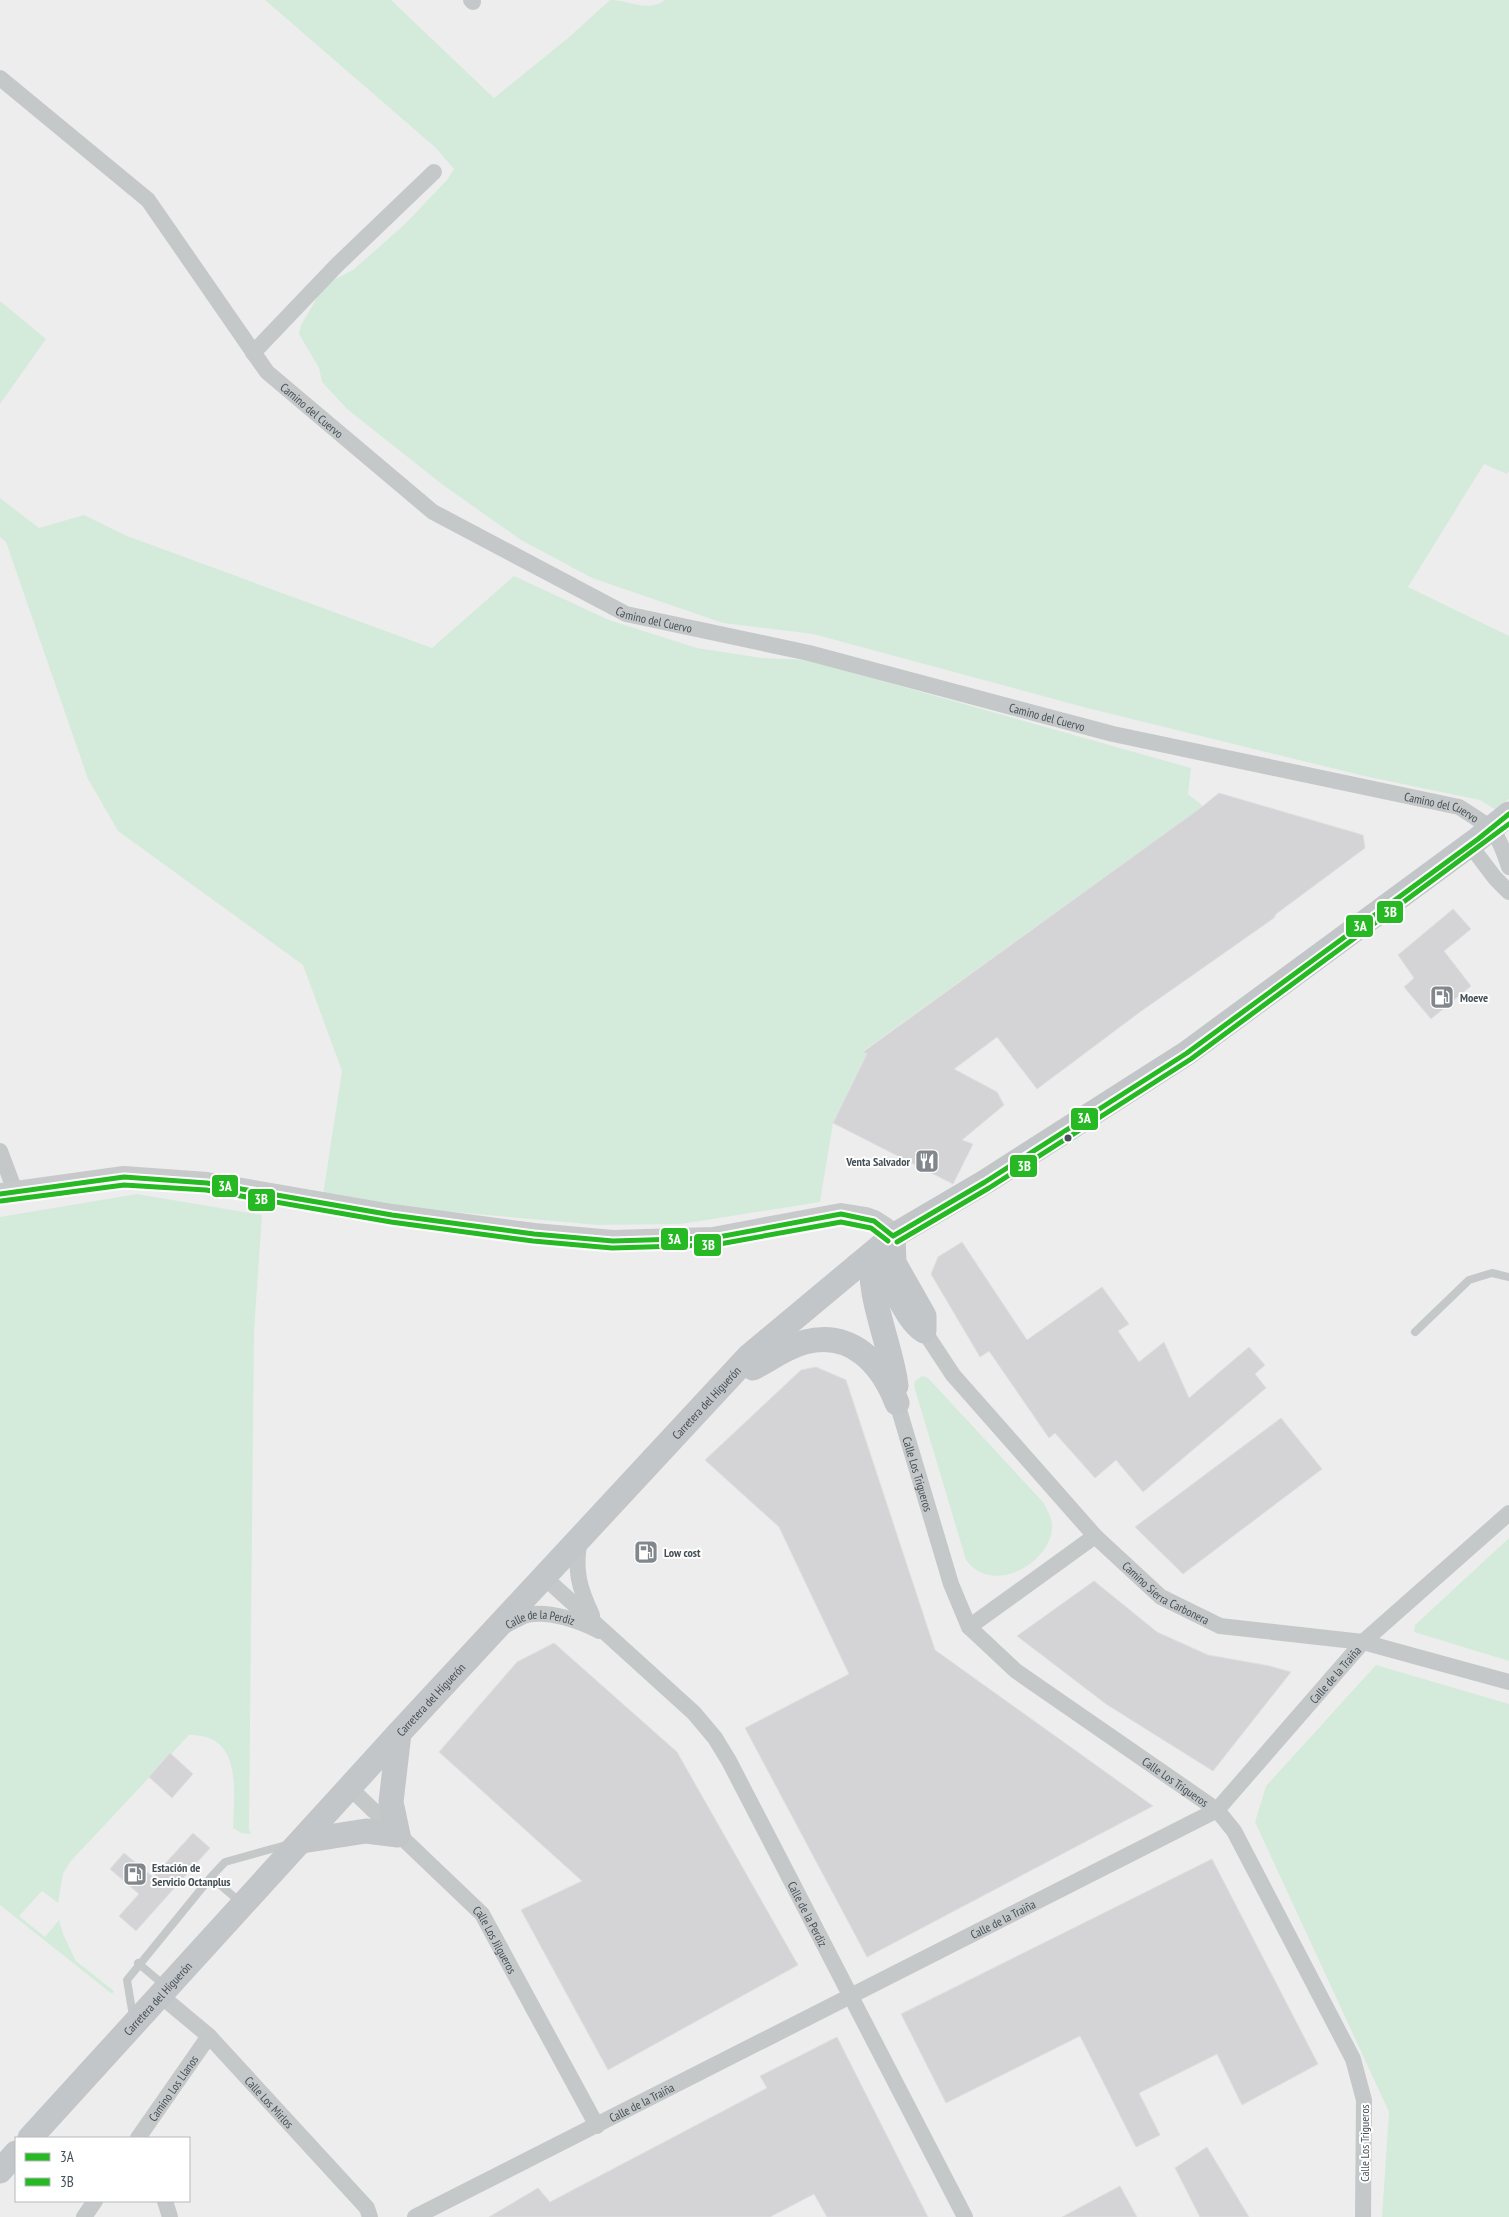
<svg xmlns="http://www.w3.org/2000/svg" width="1509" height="2217" font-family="'PT Sans Narrow',sans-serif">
<rect width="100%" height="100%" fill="#eeeded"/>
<!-- green -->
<path fill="#d4ebdc" d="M265,0H391L494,98L568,38L610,0C630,0 647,13 665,0H1509V471L1507,474L1484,464L1408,587L1509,636V799L1496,810L1480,800L1364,776L1087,708L813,634L723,623L592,578L521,540L443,485L347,409L322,382L319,368L299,334L301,325L325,284L353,270L404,225L447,180L454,169L436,148Z
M0,301L46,339L0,404Z
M0,498L39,528L84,515L127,536L432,648L514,576L609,620L697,648L762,658L808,660L1191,768L1188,794L1203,806L863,1051L867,1054L833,1123L820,1202L681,1224L598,1225L409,1208L323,1195L342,1071L303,965L118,831L88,779L6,542L0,537Z
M137,1194L262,1215L254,1332L249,1829L251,1834L241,1833L233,1828C234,1791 243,1734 189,1735L70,1862L63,1874L58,1903L42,1891L19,1916L45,1937L59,1920L63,1934L76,1961L114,1991L112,1994L0,1905V1217Z
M922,1376L928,1378L1043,1502C1047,1509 1051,1516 1052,1524C1055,1560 994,1598 966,1560L914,1386L915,1381Z
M1509,1538V1661L1414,1632L1415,1625Z
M1376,1665L1509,1704V2217H1382L1389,2112L1255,1822L1266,1786Z"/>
<!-- building -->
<path fill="#d4d4d6" stroke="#dfdfe0" d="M1219,793L1363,835L1365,848L1276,914L1274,918L1140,1012L1037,1089L997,1037L954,1069L997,1092L1004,1105L962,1140L973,1144L953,1184L833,1123L867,1054L863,1052L1203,806Z
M1453,909L1471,929L1444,951L1471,986L1431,1019L1404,987L1414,978L1398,955Z
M962,1242L1027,1340L1102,1287L1129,1324L1118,1331L1139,1362L1164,1342L1189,1398L1249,1347L1265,1365L1255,1374L1266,1388L1143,1492L1116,1460L1095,1478L1055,1433L1049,1438L989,1351L980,1357L931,1274L938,1257Z
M816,1367L846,1380L935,1650L1153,1806L867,1957L745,1728L849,1674L779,1527L705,1460L801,1370Z
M1281,1418L1322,1469L1183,1574L1135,1527Z
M1094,1581L1157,1632L1208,1655L1270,1666L1291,1672L1213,1771L1106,1704L1017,1636Z
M554,1643L677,1752L798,1965L608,2070L521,1910L582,1881L439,1752L517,1662Z
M170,1753L193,1774L172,1798L149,1777Z
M193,1833L210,1848L136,1931L119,1916L139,1894L110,1869L124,1853L153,1877Z
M1212,1859L1318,2064L1242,2105L1217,2054L1139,2093L1160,2135L1136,2147L1080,2036L946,2103L901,2014Z
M837,2037L928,2217H827L814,2194L770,2217H489L538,2188L550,2202L767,2088L760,2076Z
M1207,2147L1249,2217H1200L1175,2168Z
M1120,2186L1137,2217H1062Z"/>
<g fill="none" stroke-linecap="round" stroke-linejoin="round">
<!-- service -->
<path stroke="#c5c8c9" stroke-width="8" d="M1415,1332L1469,1280L1492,1273L1509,1277
M211,1877L240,1902
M138,1963L165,1986
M133,2016L127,1980L211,1877L225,1862L286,1845"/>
<!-- minor -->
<g stroke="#c5c8c9" stroke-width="16">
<path d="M471,0L473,2"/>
<path id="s1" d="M0,78L148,200L267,372L433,512L626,614L809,653L1113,734L1459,807C1493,829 1496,827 1509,867"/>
<path d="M253,353L337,265L434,172"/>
<path d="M1470,845L1495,878L1509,892"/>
<path d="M0,1151L15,1191"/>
<path id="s2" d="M924,1331L953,1375L1095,1536L1161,1597L1220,1626L1363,1642L1509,1682"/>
<path id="s3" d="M897,1403L951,1584L969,1627L1016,1671L1217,1810L1234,1831L1353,2059L1364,2100L1363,2217"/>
<path d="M580,1539C574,1570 579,1588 592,1615"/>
<path id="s4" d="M544,1577L694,1713L715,1738L729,1761L965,2217"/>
<path id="s5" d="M506,1625C512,1622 520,1617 527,1615C549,1610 580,1621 599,1631"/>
<path d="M969,1627L1095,1536"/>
<path id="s6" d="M350,1788L482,1914L597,2126"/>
<path id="s7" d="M161,1996L209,2036L367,2208L370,2217"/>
<path id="s8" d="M138,2138L209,2036"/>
<path d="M165,2201L170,2217"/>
<path d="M84,2217L95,2201"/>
<path id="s9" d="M415,2217L1217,1810L1363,1642L1509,1513"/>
</g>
<!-- secondary -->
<path stroke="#c7c9cb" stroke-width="22" d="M0,1194L124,1177L207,1183L392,1215L534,1234L613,1241L713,1238L841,1214L866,1218L874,1221L885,1228L893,1236"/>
<!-- primary -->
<g stroke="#c3c6c8" stroke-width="25">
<path d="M874,1257C864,1287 893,1351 896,1386"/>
<path d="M857,1266C893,1258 896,1312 924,1331V1316L894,1263L893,1236"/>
<path d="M753,1368C770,1359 786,1347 805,1342C852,1330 882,1364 897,1403"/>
<path d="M302,1841L366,1831L398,1835L391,1802L399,1733"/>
<path id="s10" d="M30,2138L399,1733L749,1356L893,1236L985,1182L1187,1053L1478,839L1509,814"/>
<path d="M0,2171L16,2153"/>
</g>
<!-- bus-1 casing -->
<g stroke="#fff" stroke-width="9">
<path id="bus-1" d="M0,1194L124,1177L207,1183L392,1215L534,1234L613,1241L713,1238L841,1214L874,1221L893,1236
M893,1236L985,1182L1187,1053L1478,839L1509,814"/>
</g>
<!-- bus-2 casing -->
<g stroke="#fff" stroke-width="9">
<path id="bus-2" d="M1,1201L124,1185L206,1190L391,1222L533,1241L612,1248L714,1245L841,1222L871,1228L888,1241
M897,1242L989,1188L1191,1059L1509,824"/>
</g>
<!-- bus-1 -->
<use href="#bus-1" stroke="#26b923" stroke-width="5"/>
<!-- bus-2 -->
<use href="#bus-2" stroke="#26b923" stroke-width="5"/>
</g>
<!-- icons -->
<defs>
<g id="fuel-square" transform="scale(1.25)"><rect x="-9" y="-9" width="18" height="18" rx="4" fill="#81878c" stroke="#fff"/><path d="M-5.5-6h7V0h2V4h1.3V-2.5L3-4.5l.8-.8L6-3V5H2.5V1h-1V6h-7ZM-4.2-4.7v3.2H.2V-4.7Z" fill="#fff"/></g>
<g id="restaurant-square" transform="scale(1.25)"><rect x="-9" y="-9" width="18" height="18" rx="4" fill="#81878c" stroke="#fff"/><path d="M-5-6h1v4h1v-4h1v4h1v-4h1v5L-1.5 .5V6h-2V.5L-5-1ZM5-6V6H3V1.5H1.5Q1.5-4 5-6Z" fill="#fff"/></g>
</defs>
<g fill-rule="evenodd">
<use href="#fuel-square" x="1442" y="997"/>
<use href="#restaurant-square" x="927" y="1161"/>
<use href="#fuel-square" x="646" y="1552"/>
<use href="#fuel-square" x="135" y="1874"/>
</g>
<!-- markers -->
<circle fill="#465058" stroke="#fff" stroke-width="2" cx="1068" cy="1138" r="4.5"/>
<g text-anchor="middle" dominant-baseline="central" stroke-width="4" stroke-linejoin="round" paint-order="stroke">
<!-- street labels -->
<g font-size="12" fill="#465058" stroke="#fff">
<text stroke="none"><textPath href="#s1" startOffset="460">Camino del Cuervo</textPath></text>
<text stroke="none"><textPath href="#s1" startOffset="865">Camino del Cuervo</textPath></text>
<text stroke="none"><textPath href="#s1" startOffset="1270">Camino del Cuervo</textPath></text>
<text stroke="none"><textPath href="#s1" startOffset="1675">Camino del Cuervo</textPath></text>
<text stroke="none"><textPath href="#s10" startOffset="999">Carretera del Higuerón</textPath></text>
<text stroke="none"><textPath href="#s3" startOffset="74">Calle Los Trigueros</textPath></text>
<text stroke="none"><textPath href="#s2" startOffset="359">Camino Sierra Carbonera</textPath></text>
<text stroke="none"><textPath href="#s5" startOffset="36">Calle de la Perdiz</textPath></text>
<text stroke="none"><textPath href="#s9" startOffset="1079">Calle de la Traiña</textPath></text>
<text stroke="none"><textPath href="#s10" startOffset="594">Carretera del Higuerón</textPath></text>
<text stroke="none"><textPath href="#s3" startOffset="494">Calle Los Trigueros</textPath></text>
<text stroke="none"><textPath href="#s4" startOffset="434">Calle de la Perdiz</textPath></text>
<text stroke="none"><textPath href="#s9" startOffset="659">Calle de la Traiña</textPath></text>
<text stroke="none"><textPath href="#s6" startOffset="211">Calle Los Jilgueros</textPath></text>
<text stroke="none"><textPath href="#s10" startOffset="189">Carretera del Higuerón</textPath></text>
<text stroke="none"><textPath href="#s8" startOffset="61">Camino Los Llanos</textPath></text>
<text stroke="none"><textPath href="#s7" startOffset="152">Calle Los Mirlos</textPath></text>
<text stroke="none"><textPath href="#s9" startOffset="254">Calle de la Traiña</textPath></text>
<text transform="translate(1364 2143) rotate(-90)">Calle Los Trigueros</text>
</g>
<!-- poi labels -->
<g font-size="12" font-weight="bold" fill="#465058" stroke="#fff" text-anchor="start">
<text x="1460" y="997">Moeve</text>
<text x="910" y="1161" text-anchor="end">Venta Salvador</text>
<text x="664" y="1552">Low cost</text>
<text x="152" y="1867">Estación de<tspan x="152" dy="14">Servicio Octanplus</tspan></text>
</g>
</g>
<g stroke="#fff" stroke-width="2">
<rect x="1376" y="900" width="28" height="24" rx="5" fill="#26b923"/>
<rect x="1345" y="914" width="29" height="24" rx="5" fill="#26b923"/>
<rect x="1070" y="1107" width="29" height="24" rx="5" fill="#26b923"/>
<rect x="1009" y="1154" width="29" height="24" rx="5" fill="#26b923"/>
<rect x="211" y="1174" width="28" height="24" rx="5" fill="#26b923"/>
<rect x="247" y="1188" width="29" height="24" rx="5" fill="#26b923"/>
<rect x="660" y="1227" width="29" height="24" rx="5" fill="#26b923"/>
<rect x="693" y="1233" width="29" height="24" rx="5" fill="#26b923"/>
</g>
<g font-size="14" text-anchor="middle" font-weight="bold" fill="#fff">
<text x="1390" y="917">3B</text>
<text x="1360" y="931">3A</text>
<text x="1084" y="1123">3A</text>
<text x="1024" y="1171">3B</text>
<text x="225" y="1191">3A</text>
<text x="261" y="1204">3B</text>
<text x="674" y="1244">3A</text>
<text x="708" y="1250">3B</text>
</g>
<!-- legend -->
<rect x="15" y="2137" width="175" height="65" fill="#ffffff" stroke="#b5b9bc"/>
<rect x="25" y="2153" width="25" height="8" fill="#26b923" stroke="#b5b9bc"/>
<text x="60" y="2162" font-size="15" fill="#465058">3A</text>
<rect x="25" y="2178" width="25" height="8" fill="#26b923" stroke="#b5b9bc"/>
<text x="60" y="2187" font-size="15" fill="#465058">3B</text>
</svg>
